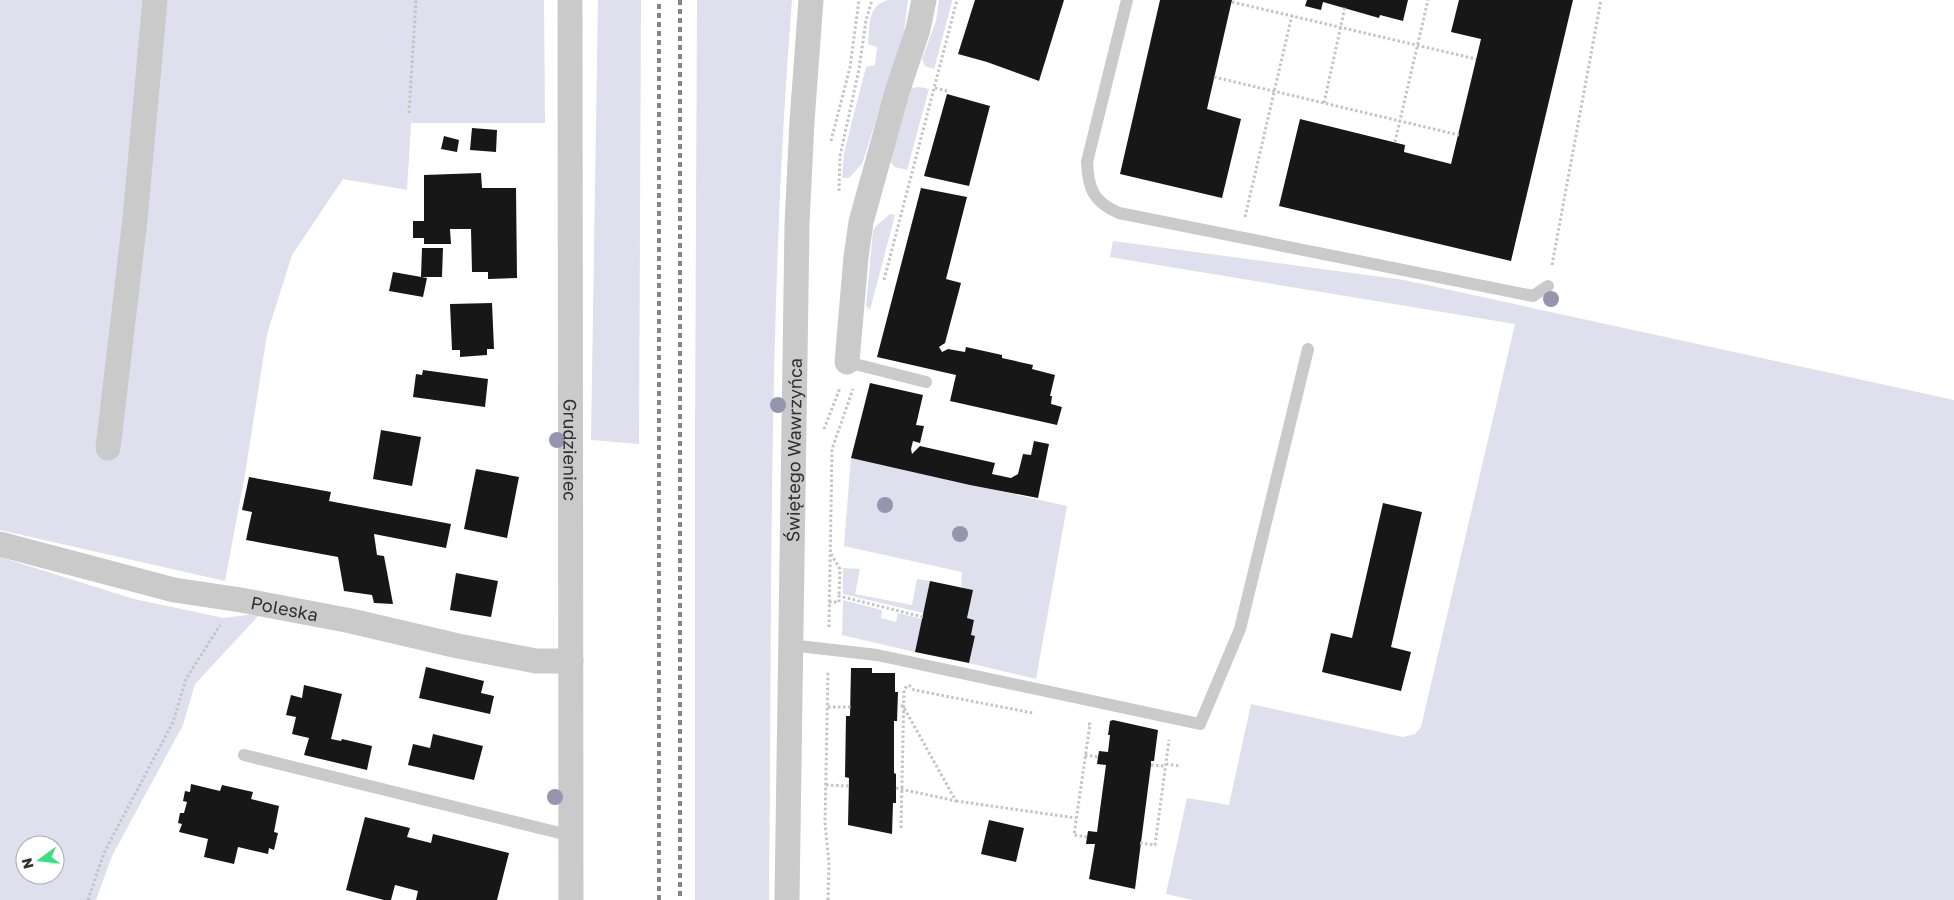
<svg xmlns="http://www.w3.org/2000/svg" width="1954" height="900" font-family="'Golos Text',sans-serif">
<rect width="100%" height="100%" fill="#fff"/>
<!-- green -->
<path fill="#dfdfed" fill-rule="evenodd" d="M0,0H544L545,123H411L407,190L343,179L292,255L267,334L245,474L225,581L0,530Z
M598,0H641L639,444L591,440Z
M697,0H792C768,299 772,600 769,900H695V439Z
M889,0H908L904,31L864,158L862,164L849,178H842L844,153L866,67L875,65L877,47L868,44C870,25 867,5 889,0Z
M939,0H952V2L934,69L925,66L922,59L936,21Z
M919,87L929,89L907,170L895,167L889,161L911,88Z
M890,214L895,215L870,310L866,306L873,231L876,226Z
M1113,241L1404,280L1954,400V900H1193L1166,894L1187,798L1229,805L1251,704L1403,737L1415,734L1421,727L1515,324L1110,257Z
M851,458L1067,506L1036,679L969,663L975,637L971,635L974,620L967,618L972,590L961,587L962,572L844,546Z
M0,557L134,599L224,618L261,613L195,684L183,725L112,856L96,900H0ZM25,845H55V875H25Z
M843,568L860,569L855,594L912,605L917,579L930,581L923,613L843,594Z
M843,600L882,610L881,618L896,622L898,613L922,619L915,652L842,635Z"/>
<!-- building -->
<path fill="#171717" d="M975,0H1064L1039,81L987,62L958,54Z
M1160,0H1232L1207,109L1241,119L1222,198L1120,174Z
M1307,0H1408L1403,21L1380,15L1379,18L1323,2L1321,10L1305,6Z
M1459,0H1573L1511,261L1279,206L1300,119L1405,145L1404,152L1451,164L1481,39L1451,32Z
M947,94L990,106L969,186L924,176Z
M472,128L497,130L496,152L470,150Z
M444,136L459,140L457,152L441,149Z
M481,173L482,188H516L517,278L488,279V272H472L471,229H450L451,244H424V238H413V221H424V175Z
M921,188L967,197L946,279L961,283L945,343L939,347L942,352L948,349L965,352L966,347L1002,355V358L1033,365L1032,369L1055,375L1050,396H1052L1051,404L1062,407L1057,425L950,401L956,375L877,357Z
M422,248H443L442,277H421Z
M393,272L427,278L423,297L389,291Z
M492,303L494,349H487V355L460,357V350H452L450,304Z
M423,370L488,379L485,407L413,397L416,374L422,375Z
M870,383L923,395L916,425L924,426L920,443L913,441L911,449L912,454L920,446L995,463L992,474L1011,478L1018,474L1023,454L1031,455L1034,441L1049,444L1038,498L970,485L851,458Z
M381,430L421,437L412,486L373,479Z
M476,469L519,477L507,538L464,529Z
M249,477L331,492L329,501L451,524L446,548L374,534L377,555L384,556L393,604L374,603L372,595L344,591L338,557L246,540L252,512L242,510Z
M1383,503L1422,512L1391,647L1411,652L1401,691L1322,672L1331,633L1352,638Z
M456,573L498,581L491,617L450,610Z
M930,581L973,590L967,618L974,620L971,635L975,636L969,663L915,652Z
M426,667L484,681L481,693L494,696L490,714L419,698Z
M851,668H872V673H895V692H898L897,721H894V773L896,774V803H893L892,834L848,825L849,778L845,777L846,716H850Z
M304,685L342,694L331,739L341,741L342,739L372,746L367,770L304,755L309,738L292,734L296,717L286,715L291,695L302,698Z
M1113,720L1158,730L1154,761H1151V765L1135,889L1089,879L1095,844H1086L1087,837L1088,831L1097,832L1106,765L1097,764L1098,757L1099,751L1108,752L1110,735H1108L1110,721Z
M433,734L483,746L474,780L408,765L413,744L430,748Z
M191,784L220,791L222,785L253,792L251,799L279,806L274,832L278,833L274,850L269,848L268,854L238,847L234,864L204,857L208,839L179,832L182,824L178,823L180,813H184L187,802L183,801L185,791L190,792Z
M365,817L410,828L407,837L431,843L433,834L509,853L497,900H416L418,891L395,885L391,900H384L346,890Z
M989,820L1024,828L1016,862L981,854Z"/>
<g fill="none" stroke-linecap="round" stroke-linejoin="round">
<!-- path -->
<path stroke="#c4c4c4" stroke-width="3" stroke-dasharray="2.5 2.5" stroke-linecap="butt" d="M1232,2L1476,59
M1214,77L1459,135
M935,88L947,91
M1324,103L1345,7
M409,113L416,0
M831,141L850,67L859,0
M1395,142L1428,0
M839,191L840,156L859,69L866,20L872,0
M1245,217L1292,15
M1552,265L1601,0
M884,280L957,0
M824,429L840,388
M831,554L840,569L839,596
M829,602H839V596L923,617
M829,627L832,449L853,389
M909,685L914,690L1033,713
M828,707H851
M1085,755L1098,757
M1166,764L1180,766
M1151,765L1165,766
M826,785L849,786
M896,788L956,801L903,706H898
M956,801L1076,818
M901,828L904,690L908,684
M1087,837L1074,835L1090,724H1088
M1140,843L1155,845L1169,740
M88,900L104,853L173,722L186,679L220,625
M828,900L829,864L825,823L828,671"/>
<!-- service -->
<path stroke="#cacaca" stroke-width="12" d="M1127,0L1087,162C1088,188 1093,202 1119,213L1533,296L1548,286
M847,362L926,382
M790,645L877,655L1200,724L1240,629L1308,349
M244,755L572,836"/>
<!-- minor -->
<g stroke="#cacaca" stroke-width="25">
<path id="s1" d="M570,0L571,900"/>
<path d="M847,362L856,257L861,222L897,92L918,29L924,0"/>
<path d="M108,448L135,219L155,0"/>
<path id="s2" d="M0,544L174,590L241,600L351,621L458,646L536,661H571"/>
<path id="s3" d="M787,900L797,224L802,121L811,0"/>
</g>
<!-- rail -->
<path stroke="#858585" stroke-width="4" stroke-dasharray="5 4" stroke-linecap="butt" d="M680,0V900
M659,900V0"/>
</g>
<!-- trees -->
<g fill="#9695ae">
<circle cx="1551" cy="299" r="8"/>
<circle cx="778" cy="405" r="8"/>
<circle cx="557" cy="440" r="8"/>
<circle cx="885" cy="505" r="8"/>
<circle cx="960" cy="534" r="8"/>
<circle cx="555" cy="797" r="8"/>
</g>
<g text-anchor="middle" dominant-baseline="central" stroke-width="5" stroke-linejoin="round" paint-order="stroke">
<!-- street labels -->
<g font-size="18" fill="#303030" stroke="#fff">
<text stroke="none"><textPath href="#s1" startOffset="450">Grudzieniec</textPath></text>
<text stroke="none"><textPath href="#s3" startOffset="450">Świętego Wawrzyńca</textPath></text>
<text stroke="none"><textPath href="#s2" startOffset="292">Poleska</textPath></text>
</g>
</g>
<!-- north arrow -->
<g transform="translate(40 860) rotate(255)"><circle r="24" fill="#ffffff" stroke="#acacac"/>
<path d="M0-4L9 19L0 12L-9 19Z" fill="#3adf83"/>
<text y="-8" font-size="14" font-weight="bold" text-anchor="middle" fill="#303030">N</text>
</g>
</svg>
